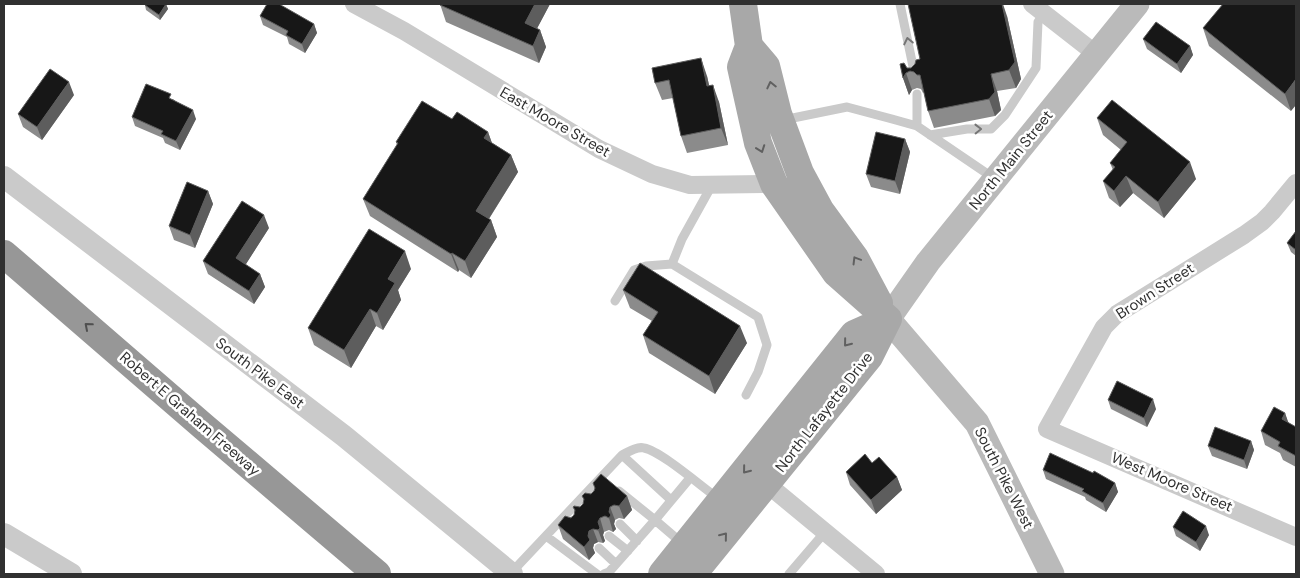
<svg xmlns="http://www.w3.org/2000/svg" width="1300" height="578" font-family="'DM Sans',sans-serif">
<rect width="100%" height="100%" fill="#fff"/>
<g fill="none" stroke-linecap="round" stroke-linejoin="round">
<!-- service -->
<path stroke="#cacaca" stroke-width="9" d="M900,4L915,76
M783,120L847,107L892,119L917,126L995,179
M917,126V94
M930,135L967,129H991L1005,115L1036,68L1038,22L1044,13
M712,185L682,239L672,264L758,317L767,345L758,372L746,395
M615,301L634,270L646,266L672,264
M622,455L671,500
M620,524L637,541
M546,536L597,574
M609,536L628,551
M683,544L655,520L690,478
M599,548L616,564
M511,573L622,455C628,452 637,446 644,448C661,451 703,488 719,499
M604,574L609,572L655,520L619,491
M789,574L825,532"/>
<!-- minor -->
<path stroke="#cacaca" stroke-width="18" d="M354,4L404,31L599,149L652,174L690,185L774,184
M1032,4L1096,54
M1296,183L1272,212L1262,222L1244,235L1117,314L1104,327L1047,429L1296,537
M767,484L876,574"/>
<!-- tertiary -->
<path stroke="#cacaca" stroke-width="22" d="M4,177L344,436L512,574
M4,534L71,574"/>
<!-- secondary -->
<path stroke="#bababa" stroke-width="25" d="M1052,574L977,423L888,319L928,262L1137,4"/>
<!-- primary -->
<path stroke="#a8a8a8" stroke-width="28" d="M743,4L749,46L741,67L758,143L774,184L836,273L888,319
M749,46L766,66L778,114L800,173L820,210L855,258L879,303
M662,574L854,334L888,319
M693,574L869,357L888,319"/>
<!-- motorway -->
<path stroke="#979797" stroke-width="28" d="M4,254L204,427L377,574"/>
</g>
<!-- wall -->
<path fill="#8b8b8b" d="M166,4L168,9L160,20L146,10L145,5Z
M440,4H550L537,28L540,30L546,47L539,63L446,22Z
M1296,4L1291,111L1209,46L1203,28Z
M260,16L314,24L317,33L305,53L289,44L287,37L263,25Z
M1007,16L1021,79L1016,88L997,91L1001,110L995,116L934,128L928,111L924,92L923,93L921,89L917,88L912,90L909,95L903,78L907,68H911L920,59Z
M1143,39L1190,46L1193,55L1181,73L1147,49Z
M652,68L707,76L709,85L719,102L728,145L687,153L681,136L673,98L662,100L655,83Z
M74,95L42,140L23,127L18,114Z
M173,99L196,119L180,150L165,143L163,138L135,126L132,117Z
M1097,118L1196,179L1164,218L1133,193L1120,207L1109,198L1103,181L1113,170L1110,163L1121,150L1103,135Z
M452,119L488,132L492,143L511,155L518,172L489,219L491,220L497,237L471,278L459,270L458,272L370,216L363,199L397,145L396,142Z
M905,139L910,152L900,194L871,187L866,174Z
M208,191L213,204L195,248L174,240L169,226Z
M269,228L245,265L260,274L265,287L254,304L208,274L203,261Z
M1296,231V256L1291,252L1287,243Z
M411,269L398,290L401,300L383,330L376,326L351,368L314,345L308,328Z
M623,290L747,343L715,394L649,353L643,335L652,321L630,308Z
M1108,400L1156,409L1147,427L1111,409Z
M1285,413L1288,423L1296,427V467L1283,460L1280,453L1265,445L1261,431Z
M1251,441L1254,450L1247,469L1212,456L1208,446Z
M1043,470L1115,483L1118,492L1106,512L1086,500L1085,497L1046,479Z
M846,472L897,477L902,490L876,514L850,485Z
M591,494L627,496L632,510L624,519L619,518L615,520L614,524L616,529L613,532L609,530L604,532L603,535L605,541L603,543L598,542L594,544L593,548L595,553L589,560L563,539L558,525L574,515L575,512L573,507H580L583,504L584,500L582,496Z
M1173,527L1209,535L1200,551L1176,536Z"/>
<!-- shaded-wall -->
<path fill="#5d5d5d" d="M166,4L168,9L160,20L159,15Z
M535,4H550L531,40L525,23Z
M1002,4H1003L1007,16L1021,79L1016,88L1009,70Z
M314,24L317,33L305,53L302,44Z
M540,30L546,47L539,63L533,46Z
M1190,46L1193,55L1181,73L1177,64Z
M701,58L707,76L713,103L707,86Z
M906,73L912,90L909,95L903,78Z
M991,74L997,91L1001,110L995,116L989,99Z
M1296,79V105L1291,111L1285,94Z
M69,82L74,95L42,140L37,127Z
M713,85L719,102L728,145L721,128Z
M193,110L196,119L180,150L176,141Z
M488,132L494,149L484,138Z
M905,139L910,152L900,194L895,181Z
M511,155L518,172L483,228L476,211Z
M1190,162L1196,179L1164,218L1158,202Z
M1126,176L1133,193L1120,207L1114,191Z
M208,191L213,204L195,248L190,235Z
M264,215L269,228L241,272L236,258Z
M491,220L497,237L471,278L465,261Z
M405,251L411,269L398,290L401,300L383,330L377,313L388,279Z
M452,253L459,270L458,272L451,254Z
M260,274L265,287L254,304L249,291Z
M370,309L376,326L351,368L344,350Z
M740,326L747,343L715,394L709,376Z
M1153,399L1156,409L1147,427L1144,418Z
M1285,413L1290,427L1282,419Z
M1251,441L1254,450L1247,469L1244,460Z
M897,477L902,490L876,514L871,500Z
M1115,483L1118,492L1106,512L1103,503Z
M627,496L632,510L624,519L619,506Z
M610,507L615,520L614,524L616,529L613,532L609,518Z
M600,518L604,532L603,535L605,541L603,543L598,530V522Z
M1206,526L1209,535L1200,551L1196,542Z
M593,529L598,542L594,544L593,548L595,553L589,560L584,547L589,531Z"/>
<!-- building -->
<path fill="#171717" stroke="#5d5d5d" d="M146,4H166L159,15L145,5Z
M267,4H279L314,24L302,44L286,35L288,31L260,16Z
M440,4H535L525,23L540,30L533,46L440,5Z
M908,4H1002L1015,62L1009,70L991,74L995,92L989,99L928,111L920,75H917L914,72L910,71L906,73L903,78L900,64L904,63L907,68H911L915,64L916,60L920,59Z
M1223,4H1296V79L1285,94L1203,28Z
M1156,22L1190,46L1177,64L1143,39Z
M701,58L707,86L713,85L721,128L681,136L669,80L655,83L652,68Z
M50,69L69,82L37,127L18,114Z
M146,84L171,94L169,98L193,110L176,141L161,134L163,131L132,117Z
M1112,100L1190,162L1158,202L1126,176L1114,191L1103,181L1115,167L1110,163L1127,142L1097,118Z
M422,101L452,119L457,112L488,132L484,138L511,155L476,211L491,220L465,261L452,253L451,254L363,199L398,143L396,142Z
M876,132L905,139L895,181L866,174Z
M187,182L208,191L190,235L169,226Z
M242,201L264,215L236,258L260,274L249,291L203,261Z
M369,229L405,251L388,279L395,283L377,313L370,309L344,350L308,328Z
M1296,231V250L1287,243Z
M640,263L740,326L709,376L643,335L658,312L623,290Z
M1117,381L1153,399L1144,418L1108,400Z
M1274,407L1285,413L1282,419L1296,427V456L1278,446L1280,442L1261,431Z
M1215,427L1251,441L1244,460L1208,446Z
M1050,453L1093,473L1094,471L1115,483L1103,503L1082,491L1084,489L1043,470Z
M865,454L872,463L879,457L897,477L871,500L846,472Z
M601,474L627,496L619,506L614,505L610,507L609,512L611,515L609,518L605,516L600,518L598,522L600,528L598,530L593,529L589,531L588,536L590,540L584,547L558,525L565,516L571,518L574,515L575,510L573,507L574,506L580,507L583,504L584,499L582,496L585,493L591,494L594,491L595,488L593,483Z
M1183,511L1206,526L1196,542L1173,527Z"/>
<!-- one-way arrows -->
<defs><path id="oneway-chevron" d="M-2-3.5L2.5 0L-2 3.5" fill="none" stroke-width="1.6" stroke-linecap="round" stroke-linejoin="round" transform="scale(1.25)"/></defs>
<g stroke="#757575">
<use href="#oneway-chevron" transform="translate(908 41) rotate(-102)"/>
<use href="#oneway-chevron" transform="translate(978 129) rotate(-1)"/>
</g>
<g stroke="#606060">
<use href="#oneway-chevron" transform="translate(771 85) rotate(-103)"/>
<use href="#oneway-chevron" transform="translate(761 149) rotate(70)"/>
<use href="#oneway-chevron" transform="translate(856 260) rotate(-121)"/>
<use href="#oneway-chevron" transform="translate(847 343) rotate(129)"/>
<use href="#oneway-chevron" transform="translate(746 470) rotate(129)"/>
<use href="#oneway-chevron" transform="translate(724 536) rotate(-51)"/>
</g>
<use stroke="#4f4f4f" href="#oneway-chevron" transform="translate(88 326) rotate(-139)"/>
<g text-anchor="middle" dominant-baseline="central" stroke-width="5" stroke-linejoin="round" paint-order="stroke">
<!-- street labels -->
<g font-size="15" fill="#303030" stroke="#fff">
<text transform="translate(555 122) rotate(30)">East Moore Street</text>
<text transform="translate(1011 160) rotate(-51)">North Main Street</text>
<text transform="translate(1155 291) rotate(-33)">Brown Street</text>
<text transform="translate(260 373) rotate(37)">South Pike East</text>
<text transform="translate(824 412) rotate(-52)">North Lafayette Drive</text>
<text transform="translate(190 414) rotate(41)">Robert E Graham Freeway</text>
<text transform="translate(1004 478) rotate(63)">South Pike West</text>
<text transform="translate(1172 482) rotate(23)">West Moore Street</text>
</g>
</g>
<!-- border -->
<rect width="1300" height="578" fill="none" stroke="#303030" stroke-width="10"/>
</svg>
